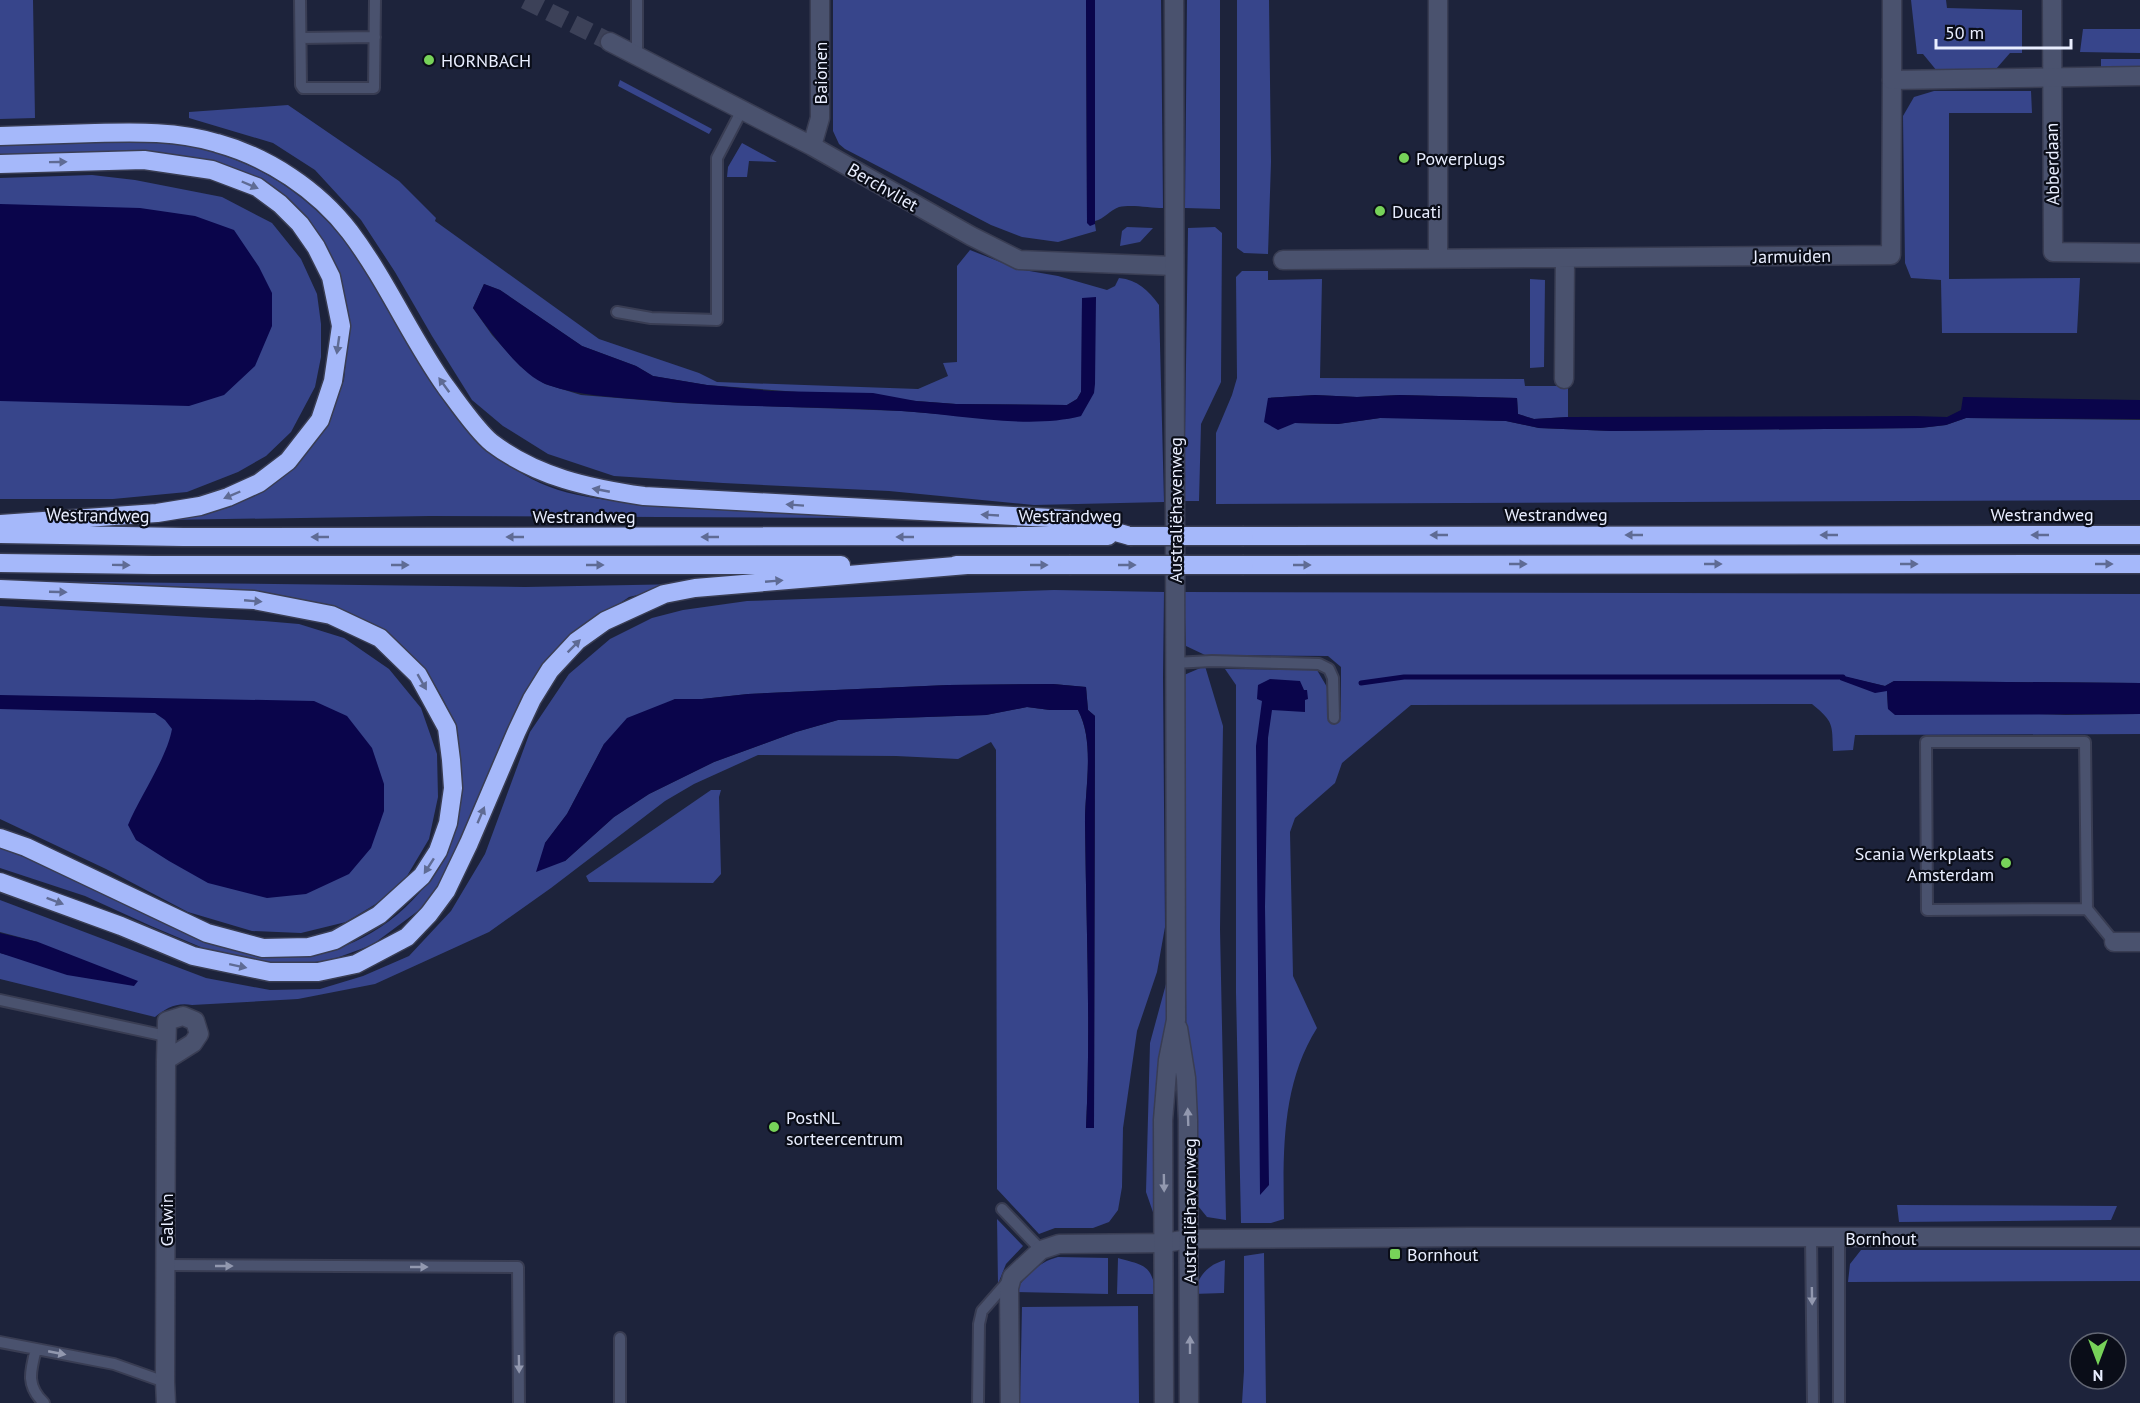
<svg xmlns="http://www.w3.org/2000/svg" width="2140" height="1403" font-family="'PT Sans',sans-serif">
<rect width="100%" height="100%" fill="#1d233b"/>
<!-- green -->
<path fill="#37458b" fill-rule="evenodd" d="M0,0H33L35,118L0,119Z
M833,0H1086L1087,223L1095,224L1096,231L1058,242L1022,237L991,225L845,149L839,144L833,131Z
M1095,0H1161L1163,208C1150,208 1132,204 1119,207C1110,210 1104,219 1095,221Z
M1187,0H1220V209L1185,208Z
M1237,0H1269L1271,162L1268,254L1244,253L1237,248Z
M1911,0H1946L1947,8L2022,10V53H2010L1996,69L1937,71L1923,54H1917Z
M2083,29H2140V53L2080,52Z
M2101,59H2140V68H2101Z
M620,80L712,129L709,134L618,86Z
M1934,91H2031L2032,113H1949V279L2080,278L2077,333H1942L1941,280L1911,278L1905,263L1903,116L1914,97Z
M288,105L399,181L436,218L435,221L599,339L699,373L717,382L918,389L948,376L943,363L957,362V266L970,250L1018,269L1058,276L1107,290L1115,286L1119,278C1138,280 1148,290 1159,305L1164,502L1034,505L889,491L723,483L614,476L548,454L503,426L472,400L432,336L395,272L361,220L315,170L273,143L189,118V112ZM484,284L500,290L582,346L636,366L653,376L707,385L956,404L1067,405L1077,399L1081,392L1082,298L1081,416L1025,421L902,411L679,403L581,395L545,384L520,366L492,335L473,308Z
M0,141C36,141 71,141 107,141C125,141 144,139 163,142C239,151 300,184 348,245C375,279 395,320 417,358C445,405 489,460 540,483C584,503 652,504 700,506C753,509 805,512 858,514V518L430,516L163,520L285,475L306,453L328,422L344,380L348,338L345,298L326,250L241,174L0,157Z
M742,143L777,162L749,161L747,177H727L728,167Z
M92,175L135,180L222,197L272,223L301,259L317,294L321,324V357L315,387L291,432L266,456L238,472L187,492L113,499H0V178Z
M1127,227L1153,228L1140,242L1120,246L1122,231Z
M1215,227L1222,233L1221,382L1201,424L1199,501H1184L1188,228Z
M1242,271H1268V280L1322,279L1320,378L1524,379L1525,386H1568V417L1534,419L1518,414L1517,398L1400,395L1357,397L1315,395L1268,398L1295,423L1338,424L1380,418H1422L1506,421L1539,428L1611,431L1920,428L1946,425L1966,418L2140,420V500L1216,504V433L1232,395L1237,378L1236,277Z
M1530,279L1545,280L1544,367L1530,368Z
M10,581L525,587L685,584L629,597L578,632L464,845L426,905L372,945L331,960L282,966L229,959L151,926L85,896L0,868V848C72,867 133,914 203,938C215,942 229,949 241,950C253,951 264,950 276,950C303,950 329,953 354,942C403,920 446,872 458,819C461,807 461,792 461,780C460,768 461,756 459,745C452,700 416,650 376,626C322,594 248,597 187,593C128,589 69,585 10,581Z
M1054,590L1164,592L1163,677L1165,927L1157,972L1137,1031L1123,1128L1122,1187L1118,1210L1109,1222L1093,1228H1055L1039,1234L997,1189L996,750L991,742L958,759L896,756L758,755L694,784L665,801L551,888L489,932L375,984L298,999L192,1005C177,1002 166,1008 155,1017L0,979V953L16,957L38,942L0,932V900L206,978L270,990L320,989L363,976L409,956L451,911L485,854L530,732L569,674L610,639L652,618L683,610L747,601ZM1053,684L1086,687L1088,710L1095,716L1094,1128L1086,1127C1091,1026 1086,924 1085,822C1085,786 1095,743 1078,710H1050L1027,707L986,715L838,720L796,732L714,762L649,794L614,817L565,861L545,843L567,814L604,744L675,699H702L748,694L948,685Z
M1184,592L2140,594V683L1894,681L1885,686L1841,676L1887,691L1888,709L2066,715L2140,714V734L1855,735L1853,750L1833,751C1832,724 1834,722 1812,704L1411,705L1342,763L1335,783L1295,818L1290,832L1293,976L1317,1028C1281,1085 1283,1154 1284,1219L1271,1223H1241L1236,993V685L1225,669L1317,670L1327,687L1329,715L1341,712V667L1328,656L1205,655L1186,646Z
M0,606L264,621L299,624L344,638L389,669L421,708L437,754L438,797L429,839L407,876L379,902L346,922L301,933L252,931L188,912L106,869L0,819Z
M1205,666L1223,726L1220,929L1226,1220L1207,1217L1190,1196L1187,1150L1184,675Z
M711,790H721L719,797L721,874L713,883L589,882L586,876Z
M1169,973L1173,977L1159,1193L1154,1215L1146,1192L1150,1043Z
M1897,1205L2117,1206L2111,1220L1899,1222Z
M997,1219L1023,1246L1006,1264L998,1284Z
M1861,1250H2140V1281L1848,1282L1850,1264Z
M1264,1253L1266,1403H1242L1244,1371V1256Z
M1058,1257L1108,1258V1294L1015,1292C1025,1275 1039,1262 1058,1257Z
M1118,1258C1146,1266 1150,1264 1157,1294H1117Z
M1225,1260L1224,1293L1193,1294C1199,1276 1207,1265 1225,1260Z
M1138,1306L1139,1403H1020L1022,1307Z"/>
<!-- water -->
<path fill="#0a054b" d="M1086,0H1095V224L1090,226L1087,223Z
M0,204L140,208L195,216L234,230L259,267L272,293V326L255,366L224,395L189,406L0,401Z
M484,284L500,290L582,346L636,366L653,376L707,385L771,391L873,393L916,401L956,404L1067,405L1077,399L1081,392L1082,298L1096,297L1095,384L1094,393L1081,416C1028,430 955,414 901,411C816,406 731,408 647,400C613,397 580,396 548,385C521,376 490,331 473,308Z
M1315,395L1357,397L1400,395L1517,398L1518,414L1534,419L1568,417L1913,416L1947,417L1961,410L1963,397L2140,400V419L1966,418L1946,425L1920,428L1611,431L1539,428L1506,421L1380,418L1338,424L1295,423L1278,430L1264,422L1268,398Z
M1840,675L1885,686L1894,681L2140,683V714L1895,715L1888,709L1887,691L1875,693L1840,680Z
M1270,679L1300,681L1304,690H1307L1308,699L1305,700V712L1272,710L1268,738L1265,907L1269,1185L1260,1195L1256,746L1262,701L1257,699L1258,685Z
M1053,684L1086,687L1088,710L1095,716L1094,1128H1086C1091,1026 1086,924 1085,822C1085,787 1095,742 1078,710H1050L1027,707L986,715L838,720L796,732L714,762L649,794L614,817L565,861L536,872L545,843L567,814L604,744L627,718L675,699H702L748,694L948,685Z
M0,695L314,701L347,716L372,748L384,784V811L371,848L349,874L306,894L267,898L208,883L169,861L136,840L128,825C140,796 167,758 172,729L165,720L155,713L0,709Z
M0,933L38,942L138,981L134,986L67,975L0,953Z"/>
<g fill="none" stroke-linecap="round" stroke-linejoin="round">
<!-- stream -->
<path stroke="#0a054b" stroke-width="5" d="M1361,683L1404,677H1843"/>
<!-- street-tunnel -->
<path stroke="#3c4158" stroke-width="18" stroke-dasharray="18 9" stroke-linecap="butt" d="M525,0L610,42"/>
<!-- lane casing -->
<g stroke="#393d53" stroke-width="14">
<path id="lane" d="M300,0L301,85L303,88H374L375,0
M637,0V55
M301,38L375,37
M617,312L651,318L717,320V158L742,110
M1174,663L1212,661L1319,664L1329,669L1333,678L1334,718
M1926,742H2085L2087,909L1927,910Z
M2087,909L2114,942
M0,1000L166,1036
M1002,1209L1041,1250
M1811,1237L1813,1403
M1839,1238V1403
M166,1265L518,1267L519,1403
M0,1342L114,1364L165,1382
M36,1349C30,1372 26,1386 44,1403
M620,1403V1338
M978,1403L979,1324L982,1311L1010,1279"/>
</g>
<!-- street casing -->
<g stroke="#393d53" stroke-width="21">
<path id="street" d="M1438,0V257
M2052,0L2053,252L2140,253
M610,42L812,146L971,236L1019,260L1174,266
M812,146L820,118V0
M1283,260L1891,255L1892,80
M1564,379L1565,258
M2114,942H2140
M166,1060L193,1043L199,1034L195,1021L183,1016L167,1021L166,1060L165,1382L166,1403
M1010,1403L1009,1288L1012,1277L1041,1250L1059,1244L1164,1243L1189,1239L1470,1237H2140"/>
</g>
<!-- secondary casing -->
<g stroke="#393d53" stroke-width="21">
<path id="secondary" d="M1892,0V80L2140,76
M1178,1028L1186,1078L1188,1120L1189,1403
M1164,1403L1163,1120L1168,1060L1176,1020L1174,0"/>
</g>
<!-- highway casing -->
<g stroke="#393d53" stroke-width="21">
<path id="highway" d="M0,136C32,135 64,134 95,133C137,132 177,131 217,143C268,157 318,190 350,232C387,281 411,338 446,387C458,403 477,431 492,443C537,477 589,488 644,496L1069,519L1130,536
M0,164L144,160L212,170L257,187L280,204L300,224L316,247L331,277L341,326L333,381L320,420L288,461L259,483L228,497L200,506L157,513L0,524
M0,534L183,537L1108,536
M1244,536L2140,535
M0,563L153,565H841
M956,565H1069
M1244,565L2140,564
M0,589L254,600L331,615L380,638L418,675L447,728L451,760L453,788L448,823L438,851L422,876L379,915L335,940L309,947L263,948L207,933L26,847L0,838
M0,882L121,926L193,956L270,972H318L356,964L407,937L429,914L446,891L469,843L516,733L532,699L550,670L577,641L605,621L664,594L695,588L967,565"/>
</g>
<!-- lane -->
<use href="#lane" stroke="#4a526e" stroke-width="10"/>
<!-- street -->
<use href="#street" stroke="#4a526e" stroke-width="18"/>
<!-- secondary -->
<use href="#secondary" stroke="#4a526e" stroke-width="18"/>
<!-- highway -->
<use href="#highway" stroke="#a5b8fa" stroke-width="18"/>
<!-- highway-bridge casing -->
<g stroke="#393d53" stroke-width="21" stroke-linecap="butt">
<path id="highway-bridge" d="M1130,536H1244
M1069,565H1244"/>
</g>
<!-- highway-bridge -->
<use href="#highway-bridge" stroke="#a5b8fa" stroke-width="18"/>
</g>
<!-- one-way arrows -->
<defs><path id="oneway-solid" d="M-6-.8H1V-3.2L6.5 0L1 3.2V.8H-6Z" transform="scale(1.5)"/></defs>
<g fill="#5f6b94">
<use href="#oneway-solid" transform="translate(58 162) rotate(-1)"/>
<use href="#oneway-solid" transform="translate(250 185) rotate(23)"/>
<use href="#oneway-solid" transform="translate(338 345) rotate(98)"/>
<use href="#oneway-solid" transform="translate(444 385) rotate(-126)"/>
<use href="#oneway-solid" transform="translate(601 490) rotate(-169)"/>
<use href="#oneway-solid" transform="translate(232 495) rotate(157)"/>
<use href="#oneway-solid" transform="translate(795 505) rotate(-176)"/>
<use href="#oneway-solid" transform="translate(990 515) rotate(-177)"/>
<use href="#oneway-solid" transform="translate(1439 535) rotate(180)"/>
<use href="#oneway-solid" transform="translate(1634 535) rotate(180)"/>
<use href="#oneway-solid" transform="translate(1829 535) rotate(180)"/>
<use href="#oneway-solid" transform="translate(2040 535) rotate(180)"/>
<use href="#oneway-solid" transform="translate(320 537) rotate(180)"/>
<use href="#oneway-solid" transform="translate(515 537) rotate(180)"/>
<use href="#oneway-solid" transform="translate(710 537) rotate(180)"/>
<use href="#oneway-solid" transform="translate(905 537) rotate(180)"/>
<use href="#oneway-solid" transform="translate(1518 564)"/>
<use href="#oneway-solid" transform="translate(1713 564)"/>
<use href="#oneway-solid" transform="translate(1909 564)"/>
<use href="#oneway-solid" transform="translate(2104 564)"/>
<use href="#oneway-solid" transform="translate(121 565) rotate(1)"/>
<use href="#oneway-solid" transform="translate(400 565)"/>
<use href="#oneway-solid" transform="translate(595 565)"/>
<use href="#oneway-solid" transform="translate(1039 565)"/>
<use href="#oneway-solid" transform="translate(1127 565)"/>
<use href="#oneway-solid" transform="translate(1302 565)"/>
<use href="#oneway-solid" transform="translate(774 581) rotate(-5)"/>
<use href="#oneway-solid" transform="translate(58 592) rotate(2)"/>
<use href="#oneway-solid" transform="translate(253 601) rotate(5)"/>
<use href="#oneway-solid" transform="translate(574 646) rotate(-45)"/>
<use href="#oneway-solid" transform="translate(422 682) rotate(60)"/>
<use href="#oneway-solid" transform="translate(481 815) rotate(-67)"/>
<use href="#oneway-solid" transform="translate(429 866) rotate(123)"/>
<use href="#oneway-solid" transform="translate(55 901) rotate(21)"/>
<use href="#oneway-solid" transform="translate(238 966) rotate(12)"/>
</g>
<g fill="#9298af">
<use href="#oneway-solid" transform="translate(1188 1117) rotate(-92)"/>
<use href="#oneway-solid" transform="translate(1164 1183) rotate(89)"/>
<use href="#oneway-solid" transform="translate(224 1266)"/>
<use href="#oneway-solid" transform="translate(419 1267)"/>
<use href="#oneway-solid" transform="translate(1812 1296) rotate(89)"/>
<use href="#oneway-solid" transform="translate(1190 1345) rotate(-90)"/>
<use href="#oneway-solid" transform="translate(57 1353) rotate(11)"/>
<use href="#oneway-solid" transform="translate(519 1364) rotate(89)"/>
</g>
<!-- markers -->
<g fill="#77d259" stroke="#0a0d18" stroke-width="2">
<circle cx="429" cy="60" r="6"/>
<circle cx="1404" cy="158" r="6"/>
<circle cx="1380" cy="211" r="6"/>
<circle cx="2006" cy="863" r="6"/>
<circle cx="774" cy="1127" r="6"/>
<rect x="1389" y="1248" width="12" height="12" rx="3"/>
</g>
<g text-anchor="middle" dominant-baseline="central" stroke-width="4.5" stroke-linejoin="round" paint-order="stroke">
<!-- poi labels -->
<g font-size="18" fill="#e9eeff" stroke="#0a0d18" text-anchor="start">
<text x="441" y="60">HORNBACH</text>
<text x="1416" y="158">Powerplugs</text>
<text x="1392" y="211">Ducati</text>
<text x="1994" y="853" text-anchor="end">Scania Werkplaats<tspan x="1994" dy="21">Amsterdam</tspan></text>
<text x="786" y="1117">PostNL<tspan x="786" dy="21">sorteercentrum</tspan></text>
<text x="1407" y="1254">Bornhout</text>
</g>
<!-- street labels -->
<g font-size="18" fill="#e9eeff" stroke="#0a0d18">
<text transform="translate(820 73) rotate(-90)">Baionen</text>
<text transform="translate(2052 164) rotate(-91)">Abberdaan</text>
<text transform="translate(883 187) rotate(30)">Berchvliet</text>
<text transform="translate(1792 256) rotate(-1)">Jarmuiden</text>
<text transform="translate(1175 510) rotate(-90)">Australiëhavenweg</text>
<text x="1556" y="514">Westrandweg</text>
<text x="2042" y="514">Westrandweg</text>
<text transform="translate(98 515) rotate(1)">Westrandweg</text>
<text x="1070" y="515">Westrandweg</text>
<text x="584" y="516">Westrandweg</text>
<text transform="translate(1189 1211) rotate(-90)">Australiëhavenweg</text>
<text transform="translate(166 1220) rotate(-90)">Galwin</text>
<text x="1881" y="1238">Bornhout</text>
</g>
</g>
<!-- north arrow -->
<g transform="translate(2098 1361) rotate(180)"><circle r="28" fill="#0a0d18" stroke="#636774" stroke-width="1.5"/>
<path d="M0-4.5L10 22L0 15L-10 22Z" fill="#77d259"/>
<text y="-9" font-size="16" font-weight="bold" text-anchor="middle" fill="#e9eeff">N</text>
</g>
<!-- scale -->
<path d="M1936 39v9h135v-9" fill="none" stroke="#e9eeff" stroke-width="3"/>
<text x="1945" y="39" font-size="18" fill="#e9eeff" stroke="#0a0d18" stroke-width="4.5" paint-order="stroke">50 m</text>
</svg>
